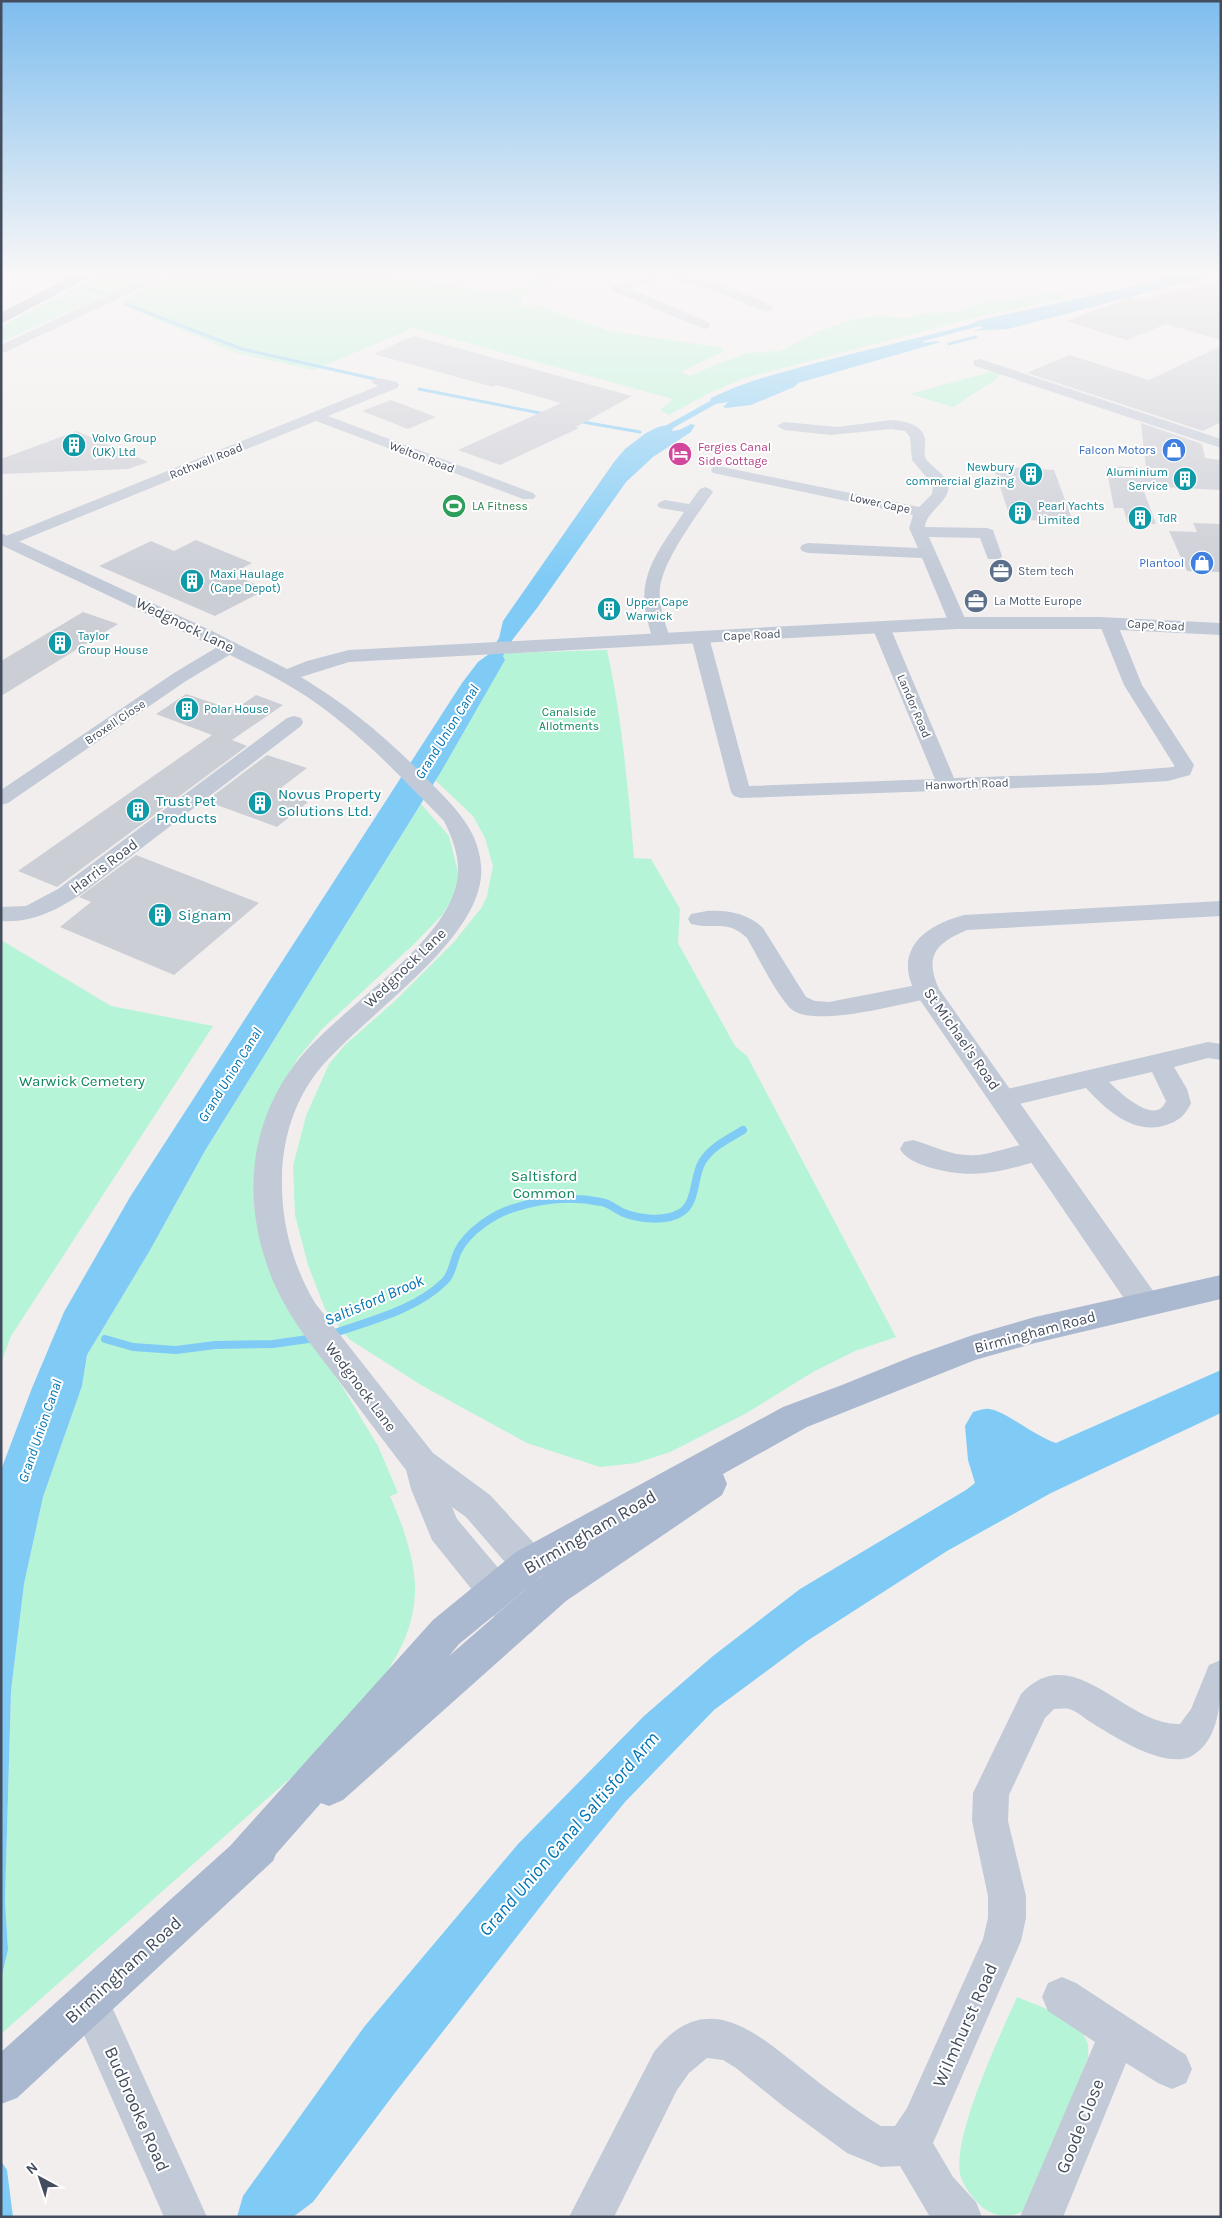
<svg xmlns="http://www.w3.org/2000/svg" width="1222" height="2218" font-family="Karla,sans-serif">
<rect width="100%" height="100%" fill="#f1eeed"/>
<!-- green -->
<path fill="#b6f4d7" d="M105,271H158L1,342V327Z
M183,271H371L400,278L489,291L529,287L531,290L521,299L522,304L518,303L529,308L534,304L609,331L724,348L722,352L681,372L690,376L720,363L748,353L780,351L822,330L854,319L878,316L905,318L927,313L957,312L989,301L1019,297L1056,293L1068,298L985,315L745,378L711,392L669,415L660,410L673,399L413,328L314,370L236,353L123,305L124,299Z
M547,271H576L538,286H528L532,278Z
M994,371L999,374L998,378L953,407L910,394Z
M607,650C622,718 628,788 634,858L651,859L680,909L678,943L735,1046L747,1056L896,1337L855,1351L813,1372L745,1414L670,1452L636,1463L600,1467L527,1443L421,1385L349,1339L325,1309L308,1265L295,1215L293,1166L306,1116L329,1064L345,1045L396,1000L454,942L482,907L487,896L493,866L485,838L473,816L435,780L505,660L503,656L504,653Z
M421,804L449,836L461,884L443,914L415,943L322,1029L298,1058L281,1086L255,1170L254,1208L270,1260L323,1355L378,1446L398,1493L390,1496C403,1526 416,1561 415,1593C413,1654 365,1700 329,1744L1,2034V1979L8,1950L5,1901L11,1691L24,1584L43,1497L82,1386L87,1355L149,1252L206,1149Z
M1,940L111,1006L213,1026L11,1336L1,1363Z
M1017,1997C1038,2006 1079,2018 1087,2042C1089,2046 1088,2053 1088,2057L1028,2209C1012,2218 997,2218 983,2208C974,2199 963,2187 960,2174C953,2134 1000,2036 1017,1997Z"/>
<!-- water -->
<path fill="#7fcbf6" d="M1195,271H1221V273L1008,329L974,331L983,328L980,326L924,341L923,343L937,341L941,342L798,383L794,387L751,405L726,408L723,407L728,402L716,404L673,428L672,431L679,430L691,424L695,425L691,432L653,457L626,482L537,608L513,639L503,656L505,660L442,770L206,1149L149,1252L87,1355L82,1386L43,1497L24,1584L11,1691L5,1901L8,1950L1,1979V1470L32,1388L64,1312L130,1197L462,683L478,662L489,654L499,638L503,621L614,462L625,449L646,433L658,427L667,425L710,401L711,398C745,381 780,373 816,363C868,349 920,338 972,324L976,321L1109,292Z
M1221,1370V1413L1051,1493L947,1551L807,1641L714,1710L625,1802L565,1875L394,2094L313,2202L293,2217H237L243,2196L364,2027L518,1844L644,1716L713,1656L800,1589L966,1490L975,1483L968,1460L965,1426L973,1412C978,1411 984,1408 989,1409C1004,1410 1036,1437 1056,1443Z
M1,2161L7,2170L13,2217H1Z"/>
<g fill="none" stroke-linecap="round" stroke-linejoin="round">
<!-- stream-far1 -->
<path stroke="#7fcbf6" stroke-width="3" d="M85,287L102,294
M125,304L242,349L375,379
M949,344L976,337
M419,389L545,414
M577,421L640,432"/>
<!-- stream -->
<path stroke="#7fcbf6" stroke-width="8" d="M332,1334C369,1321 416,1310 445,1281C453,1273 453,1261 458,1251C468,1231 494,1214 514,1208C542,1199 572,1196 601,1202C610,1203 616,1210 624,1213C639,1219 665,1222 680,1213C697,1204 693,1177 702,1162C711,1147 728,1139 743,1130
M105,1339L133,1347L176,1350L215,1345L273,1344L315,1338"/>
</g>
<!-- building -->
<path fill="#ccced6" d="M1221,281V340L1166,324L1127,340L1066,321L1131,297L1145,301L1176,288L1184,290Z
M413,336L483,355L632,396L576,427L579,428L500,465L458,450L561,403L497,385L493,387L374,354Z
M1221,346V422L1203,431L1027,373L1069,355L1149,380Z
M391,400L436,417L408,429L362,411Z
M1141,423L1202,444L1205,458L1221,460V490L1142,486L1156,524L1128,523L1123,508H1114L1106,466L1146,468Z
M77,431L148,462L128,469L1,474V459Z
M993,466L1054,470L1073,521L1011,520Z
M1193,523L1221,524V572L1187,571L1169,531L1197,532Z
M196,540L252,563L231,574L267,589L215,616L99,566L151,541L174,551Z
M83,612L118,624L1,696V661Z
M186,694L234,710L256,695L283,705L232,740L247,746L57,887L18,871L212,735L156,714Z
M267,755L307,768L277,791L308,802L277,827L206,801Z
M136,855L259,903L174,975L60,927L91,902L79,897Z"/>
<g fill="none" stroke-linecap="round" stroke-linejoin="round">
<!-- trunk casing -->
<g stroke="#6b81ae" stroke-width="1">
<path id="trunk" d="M84,271H99L1,323V314Z"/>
</g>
<!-- minor -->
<path fill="#c2cad7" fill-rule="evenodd" d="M663,271H677L676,273L718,283L771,305L773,308L767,312L763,311L710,289L665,278L628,288L708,322L710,325L708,328L704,329L613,291L611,288L613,285Z
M826,271H840L834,274Z
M846,271H861L862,272L856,275Z
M980,359L1221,439V448L975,366L973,363L975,360Z
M378,378L397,382L399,385L397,388L328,416L533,493L536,496L533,499H523L316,421L13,544H1V538L378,386L371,382Z
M891,420C903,421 922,423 925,439C926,446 923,452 926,459C932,467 941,471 946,480C957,499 926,509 925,527L987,528L993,530L1002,556L1000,559H988L980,538L929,537L967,623L964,627H952L949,623L922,558L808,553L802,551L800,548L802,545L808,543L918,548L909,528L913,515L718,474L713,473L711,470L713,467L718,466L919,507L932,494L933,485L912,460L910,437L905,431L891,429L831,435L784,430L777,426L784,422L838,427Z
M705,487L710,489L713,492C697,515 664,559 660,587C658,604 665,623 671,640L668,644H656C651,636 649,627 647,618C636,575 661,547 684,512L660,508L657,505L660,502L665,500L689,504L700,489Z
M1108,618L1114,619L1117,623L1142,685L1194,765L1190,775L1168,781L1100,785L741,798L734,796L731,792L691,637L694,633H706L709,637L749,786L935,779L872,627L875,623H887L890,627L954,778L1100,773L1174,767V765L1124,685L1099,623L1102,619Z
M230,642L236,643L239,647L236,651L186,681L8,803L1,805V790L174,673L224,643Z
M294,716L301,718L303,722L301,726L83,893C57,910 33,923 1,921V907L26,906L58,889L287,718Z
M707,911C728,910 747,913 763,928L806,997L815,1001L829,1002L927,983L935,986L939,991L935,996L927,999C899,1004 808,1030 789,1007C773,988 759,959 747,938C727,919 714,930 691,924L688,919L691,914Z
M1208,1042L1221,1044V1060L1208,1058L1174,1067L1187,1089L1191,1103C1186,1114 1180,1120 1169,1124C1136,1137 1107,1111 1086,1088L1003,1108L994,1105L991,1099L994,1093L1003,1090ZM1152,1072L1166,1101C1156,1127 1119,1092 1109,1082Z
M913,1140C935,1146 952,1157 976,1155C997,1154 1028,1138 1047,1144L1051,1151L1047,1158C1002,1172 972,1181 925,1166C915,1162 905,1158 900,1149L904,1142Z
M1221,1660C1221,1697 1222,1740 1190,1757C1162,1768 1115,1737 1092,1723C1085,1719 1077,1711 1069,1709C1065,1708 1059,1709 1054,1709L1045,1718L1009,1795L1008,1821L1026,1896V1918L1021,1941L933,2143L953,2177L976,2202L982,2217H930L900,2166L881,2167L847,2153L783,2106L736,2068L723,2060L707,2058L689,2073L677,2090L614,2217H569L654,2052C706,1986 755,2032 803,2070C825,2088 848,2104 871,2120L881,2126H895L907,2108L983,1939L988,1918V1896L972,1821L973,1793L1021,1694C1073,1637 1125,1726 1180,1724L1191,1709L1209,1665Z
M1062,1977L1076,1983L1186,2055L1192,2069L1186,2083L1172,2089L1158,2083L1126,2063L1063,2217H1020L1095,2042L1048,2011L1042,1997L1048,1983Z
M89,1981L103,1987L207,2217H164L69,2001L75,1987Z"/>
<!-- tertiary -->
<path fill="#c2cad7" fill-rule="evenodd" d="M158,271H173L171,274L1,354V345Z
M1,533L210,630L287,669L307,661L349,650L958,617H1099L1221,623V635L1099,629H958L349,662L301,677C347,705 386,737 423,775C449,802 478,826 481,865C488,941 352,1021 312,1079C292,1108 282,1144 282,1179C281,1223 293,1266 315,1303L433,1453L490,1495L555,1566L560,1578L555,1590L542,1595L529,1590L466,1517L452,1507L457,1519L532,1608L537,1620L532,1632L519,1637L506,1632L432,1540L411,1489L406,1470C382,1439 359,1408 336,1377C308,1341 280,1306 266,1262C243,1194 251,1122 295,1064C336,1009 455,941 458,873C459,855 452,837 444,821C403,779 364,737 316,703C285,681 250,665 216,648C145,612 73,579 1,545Z
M1221,901V916L967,930C936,943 924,956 939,989L1156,1295L1160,1304L1156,1313L1145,1317L1134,1313L918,997C891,953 922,926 964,915Z"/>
<!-- primary -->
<path fill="#aab8d0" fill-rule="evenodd" d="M1221,1275V1299L1035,1343L975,1360L807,1427L723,1474L727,1484L722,1495L566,1601L343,1800L329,1806L321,1803L276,1854L273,1861L17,2098L1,2104V2052L230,1846L433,1620L516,1552L783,1407L842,1385L911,1357L973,1335L1035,1317ZM546,1573L540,1577L449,1656L459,1644L542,1576Z"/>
<!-- trunk -->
<use href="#trunk" fill="#95a7ca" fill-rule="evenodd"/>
</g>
<!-- sky -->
<linearGradient id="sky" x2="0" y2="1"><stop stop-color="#7ebdee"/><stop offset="0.47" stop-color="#f9f7f7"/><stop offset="1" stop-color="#f9f7f7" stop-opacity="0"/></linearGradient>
<rect width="1222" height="581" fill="url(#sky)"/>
<!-- icons -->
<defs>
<g id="building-disc" transform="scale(1.25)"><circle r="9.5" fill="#0f9aa8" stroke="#fff"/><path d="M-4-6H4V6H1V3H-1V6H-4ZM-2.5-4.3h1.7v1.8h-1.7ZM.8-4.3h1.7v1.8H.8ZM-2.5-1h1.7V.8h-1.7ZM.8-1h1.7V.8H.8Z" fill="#fff"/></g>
<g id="shop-disc" transform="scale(1.25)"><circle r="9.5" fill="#3f7fe0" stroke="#fff"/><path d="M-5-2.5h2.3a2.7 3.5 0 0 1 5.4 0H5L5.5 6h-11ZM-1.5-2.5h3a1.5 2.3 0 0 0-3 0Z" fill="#fff"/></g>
<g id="hotel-disc" transform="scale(1.25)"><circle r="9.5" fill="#d1479c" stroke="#fff"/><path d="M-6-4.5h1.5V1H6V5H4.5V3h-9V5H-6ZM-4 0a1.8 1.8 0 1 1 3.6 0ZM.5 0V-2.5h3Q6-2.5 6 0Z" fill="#fff"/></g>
<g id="stadium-disc" transform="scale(1.25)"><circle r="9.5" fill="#2e9e5b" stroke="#fff"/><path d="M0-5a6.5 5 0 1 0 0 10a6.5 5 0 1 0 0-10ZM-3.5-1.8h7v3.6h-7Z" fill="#fff"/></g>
<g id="office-disc" transform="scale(1.25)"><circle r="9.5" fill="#5c6f8a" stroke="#fff"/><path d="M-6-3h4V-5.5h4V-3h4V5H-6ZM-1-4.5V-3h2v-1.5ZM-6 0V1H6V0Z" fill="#fff"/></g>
</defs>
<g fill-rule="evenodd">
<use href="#building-disc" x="74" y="445"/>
<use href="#shop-disc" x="1174" y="450"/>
<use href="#hotel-disc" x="680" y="454"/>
<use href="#building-disc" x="1031" y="474"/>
<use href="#building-disc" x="1185" y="479"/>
<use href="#stadium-disc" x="454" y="506"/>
<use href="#building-disc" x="1020" y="513"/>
<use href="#building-disc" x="1140" y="518"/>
<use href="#shop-disc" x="1202" y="563"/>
<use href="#office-disc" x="1001" y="571"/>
<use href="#building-disc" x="192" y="581"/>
<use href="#office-disc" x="976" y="601"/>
<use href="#building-disc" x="609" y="609"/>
<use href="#building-disc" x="60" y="643"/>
<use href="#building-disc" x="187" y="709"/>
<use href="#building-disc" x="260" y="803"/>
<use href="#building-disc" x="138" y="810"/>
<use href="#building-disc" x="160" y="915"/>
</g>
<g text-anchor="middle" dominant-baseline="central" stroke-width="4" stroke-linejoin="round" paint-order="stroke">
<!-- far-culture labels -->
<g font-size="12" fill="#0d838f" stroke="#fff" text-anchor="start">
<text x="92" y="438">Volvo Group<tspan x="92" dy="14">(UK) Ltd</tspan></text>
<text x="1014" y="467" text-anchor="end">Newbury<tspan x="1014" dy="14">commercial glazing</tspan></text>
<text x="1168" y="472" text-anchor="end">Aluminium<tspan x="1168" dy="14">Service</tspan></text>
<text x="1038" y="506">Pearl Yachts<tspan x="1038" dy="14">Limited</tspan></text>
<text x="1158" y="518">TdR</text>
<text x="210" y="574">Maxi Haulage<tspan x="210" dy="14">(Cape Depot)</tspan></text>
<text x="626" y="602">Upper Cape<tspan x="626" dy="14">Warwick</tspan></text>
<text x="78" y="636">Taylor<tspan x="78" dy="14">Group House</tspan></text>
<text x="204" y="709">Polar House</text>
</g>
<!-- far-hotel labels -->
<g font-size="12" fill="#b23c85" stroke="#fff" text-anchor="start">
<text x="698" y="447">Fergies Canal<tspan x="698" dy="14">Side Cottage</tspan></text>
</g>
<!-- far-shop labels -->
<g font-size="12" fill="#366cbe" stroke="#fff" text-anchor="end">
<text x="1156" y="450">Falcon Motors</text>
<text x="1184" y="563">Plantool</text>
</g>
<!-- far-street labels -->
<g font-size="12" fill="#444d5d" stroke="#fff">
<text transform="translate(422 457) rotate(21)">Welton Road</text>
<text transform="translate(206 461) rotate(-22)">Rothwell Road</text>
<text transform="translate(880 503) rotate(12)">Lower Cape</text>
<text transform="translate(1156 625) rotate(3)">Cape Road</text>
<text transform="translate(752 635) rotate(-3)">Cape Road</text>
<text transform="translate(914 706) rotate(67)">Landor Road</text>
<text transform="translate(115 722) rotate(-34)">Broxell Close</text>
<text transform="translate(967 784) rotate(-2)">Hanworth Road</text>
</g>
<!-- far-leisure labels -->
<g font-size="12" fill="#27864d" stroke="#fff" text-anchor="start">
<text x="472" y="506">LA Fitness</text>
</g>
<!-- far-service labels -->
<g font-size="12" fill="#4e5e75" stroke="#fff" text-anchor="start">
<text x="1018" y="571">Stem tech</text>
<text x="994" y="601">La Motte Europe</text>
</g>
<!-- far-park labels -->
<g font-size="12" fill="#0c875c" stroke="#fff">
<text x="569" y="712">Canalside<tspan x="569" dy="14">Allotments</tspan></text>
</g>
<!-- far-water labels -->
<g font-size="14" font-style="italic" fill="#0074b4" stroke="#fff">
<text transform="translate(447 732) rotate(-58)">Grand Union Canal</text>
<text transform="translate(230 1075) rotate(-58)">Grand Union Canal</text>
<text transform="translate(40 1431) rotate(-71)">Grand Union Canal</text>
</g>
<!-- street labels -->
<g font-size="15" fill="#444d5d" stroke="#fff">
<text transform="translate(185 625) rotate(26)">Wedgnock Lane</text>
<text transform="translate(104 866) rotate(-37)">Harris Road</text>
<text transform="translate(405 968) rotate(-44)">Wedgnock Lane</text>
<text transform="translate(962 1039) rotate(55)">St Michael's Road</text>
<text transform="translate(1035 1332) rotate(-15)">Birmingham Road</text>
<text transform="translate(361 1387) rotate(53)">Wedgnock Lane</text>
</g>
<!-- culture labels -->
<g font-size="15" fill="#0d838f" stroke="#fff" text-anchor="start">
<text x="278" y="794">Novus Property<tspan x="278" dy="17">Solutions Ltd.</tspan></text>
<text x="156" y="801">Trust Pet<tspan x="156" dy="17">Products</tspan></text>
<text x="178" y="915">Signam</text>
</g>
<!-- park labels -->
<g font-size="15" fill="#0c875c" stroke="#fff">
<text x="82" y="1081">Warwick Cemetery</text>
<text x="544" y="1176">Saltisford<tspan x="544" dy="17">Common</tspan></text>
</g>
<!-- water labels -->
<g font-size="16" font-style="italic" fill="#0074b4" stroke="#fff">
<text transform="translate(374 1300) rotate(-23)">Saltisford Brook</text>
</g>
<!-- near-street labels -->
<g font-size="18" fill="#444d5d" stroke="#fff">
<text transform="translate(590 1532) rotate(-30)">Birmingham Road</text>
<text transform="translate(123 1970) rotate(-42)">Birmingham Road</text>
<text transform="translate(965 2025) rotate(-66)">Wilmhurst Road</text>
<text transform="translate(137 2109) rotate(66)">Budbrooke Road</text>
<text transform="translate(1080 2126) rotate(-68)">Goode Close</text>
</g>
<!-- near-water labels -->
<g font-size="19" font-style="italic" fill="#0074b4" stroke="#fff">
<text transform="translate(569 1834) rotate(-49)">Grand Union Canal Saltisford Arm</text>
</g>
</g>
<!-- border -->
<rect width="1222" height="2218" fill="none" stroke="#444d5d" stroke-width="5"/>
<!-- north arrow -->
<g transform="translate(40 2178) rotate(320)" stroke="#ffffff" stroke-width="4" paint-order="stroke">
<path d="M0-4L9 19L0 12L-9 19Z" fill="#444d5d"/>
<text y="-8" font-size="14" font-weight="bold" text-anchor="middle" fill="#444d5d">N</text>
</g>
</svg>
